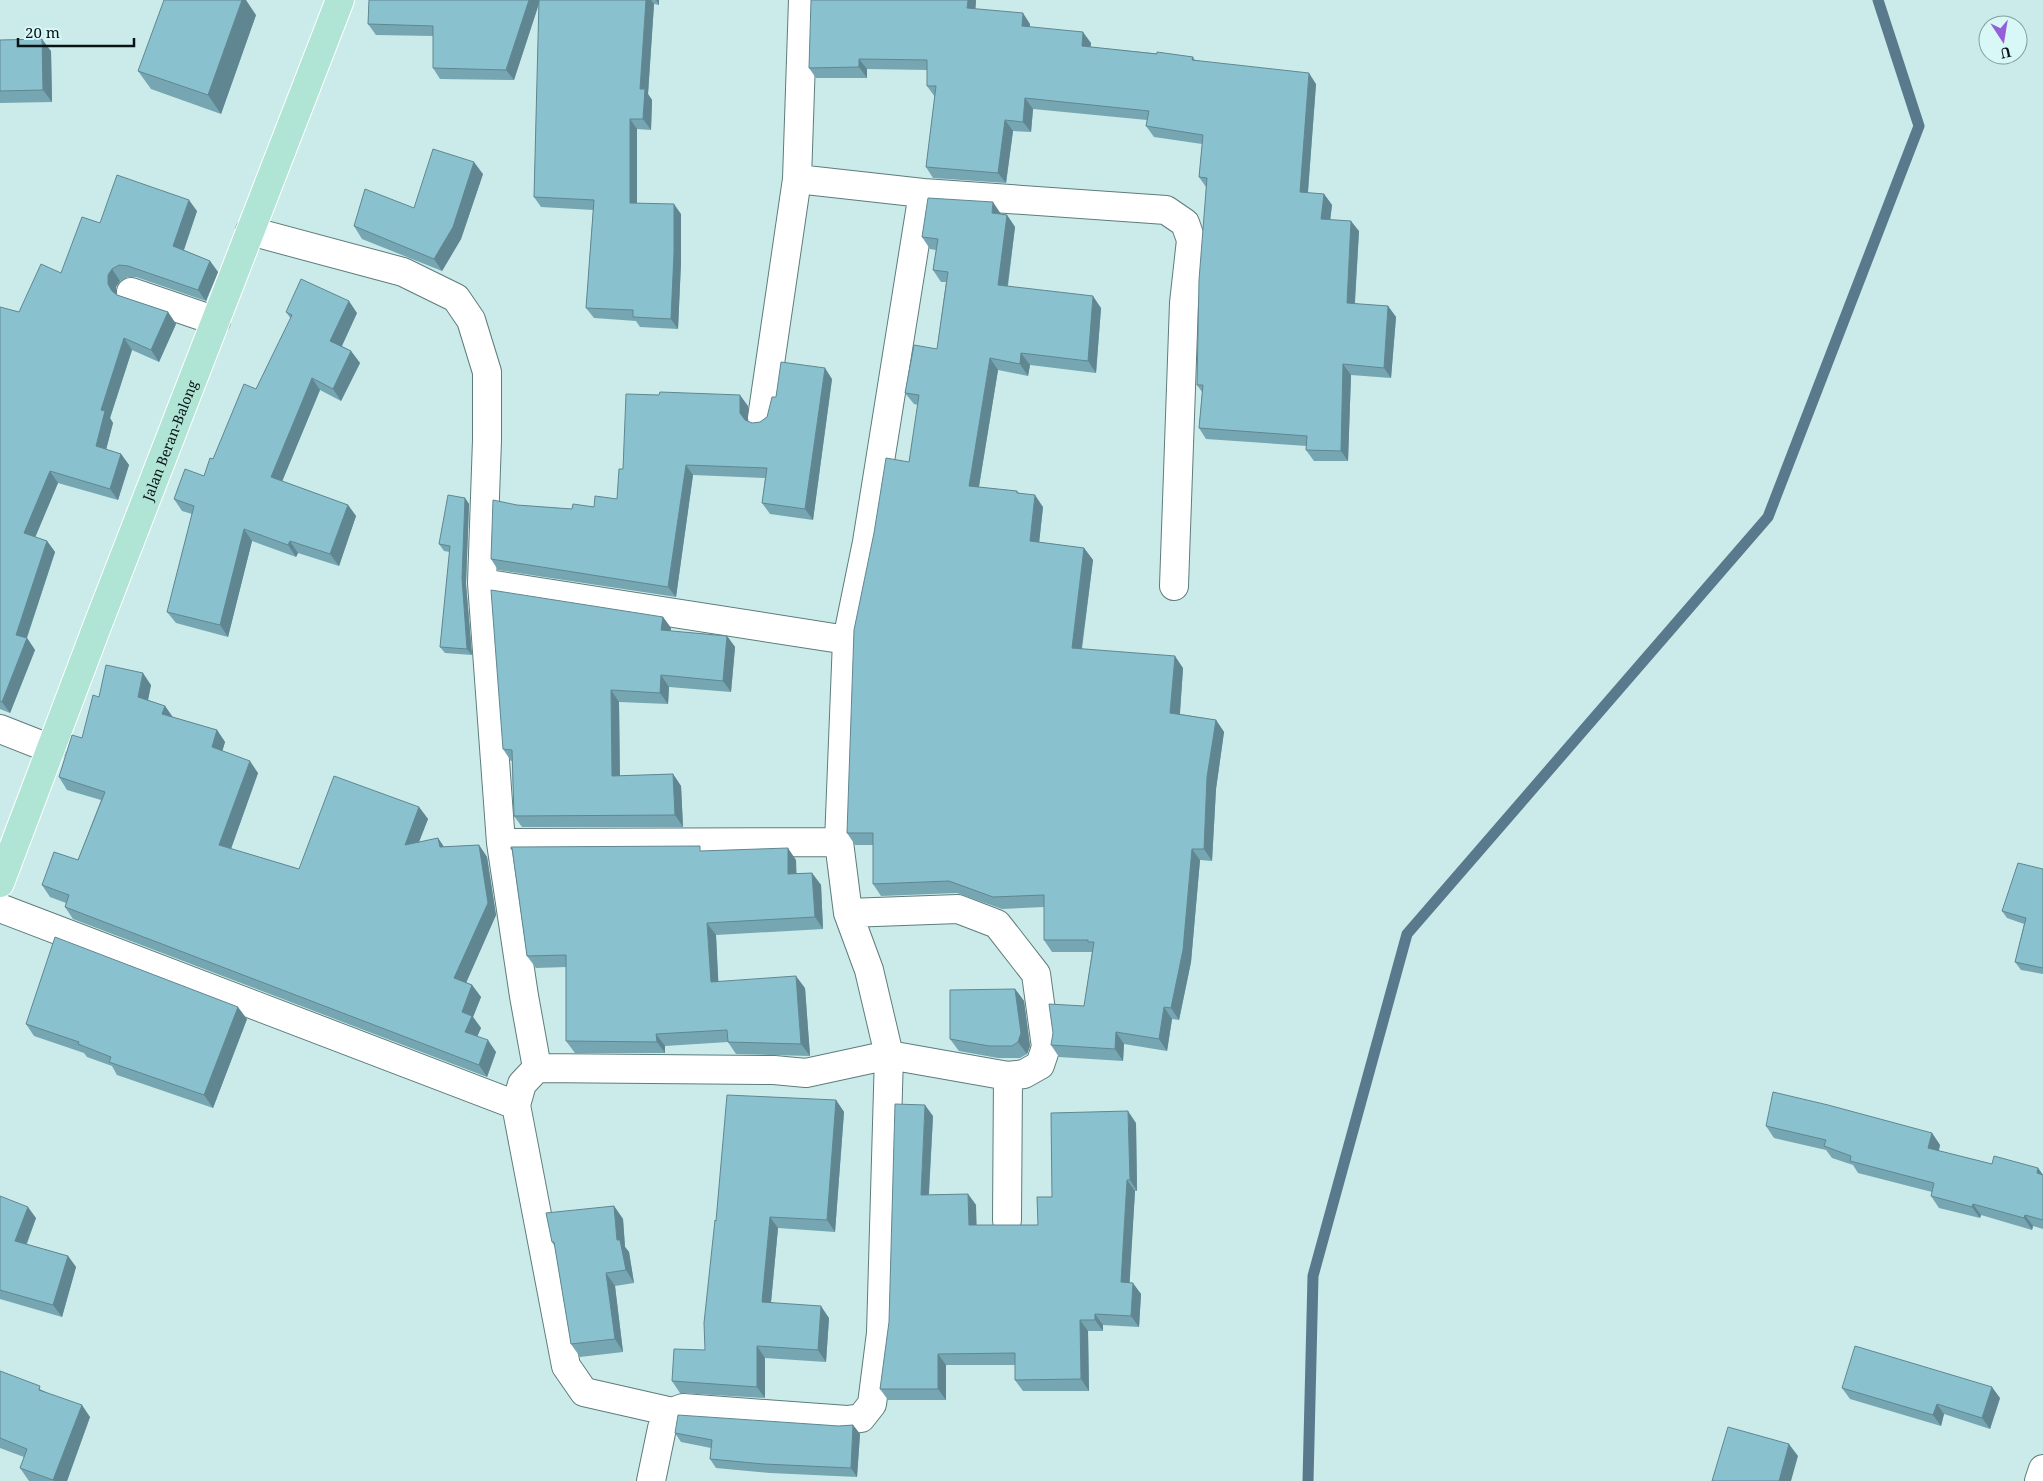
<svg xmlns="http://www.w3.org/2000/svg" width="2043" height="1481" font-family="'Noto Serif',serif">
<rect width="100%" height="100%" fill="#caebea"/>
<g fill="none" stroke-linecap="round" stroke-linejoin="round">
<!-- stream -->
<path stroke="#597a8d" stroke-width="11" d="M1308,1481L1313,1276L1407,934L1768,517L1919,126L1878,0"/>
<!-- minor casing -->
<g stroke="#5e7c7b" stroke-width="30">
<path id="minor" d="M923,193L1166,210L1185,223L1191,240L1184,303L1174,586
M250,231L403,272L456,298L471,320L487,372V440L482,583L501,843L839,842
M131,292L216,321
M762,418L797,179L803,0
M482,583L847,640
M0,729L51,749
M501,843L524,996L537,1068
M0,908L516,1105
M1007,1220L1008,1076
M672,1412L584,1392L566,1366L516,1105L522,1084L537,1068L774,1070L806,1073L889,1055L1008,1076L1024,1074L1040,1065L1046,1047L1036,974L997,924L958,909L848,913
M651,1481L662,1428L672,1412L683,1408L847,1420L861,1418L872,1404L881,1333L889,1055L869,970L848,913L839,842L847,640L867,542L923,193L797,179
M2039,1481L2043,1469"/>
</g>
<!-- major casing -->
<g stroke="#fff" stroke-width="30">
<g id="major">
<path id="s1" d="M0,883L98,624L340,0"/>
</g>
</g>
<!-- minor -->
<use href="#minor" stroke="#fff" stroke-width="28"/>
<!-- major -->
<use href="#major" stroke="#b0e4d4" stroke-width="28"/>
</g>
<!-- wall -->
<path fill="#76a6b2" d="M369,0H659V5L654,4L648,94L652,100L651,130L637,129V203L681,214V263L678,329L640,327L636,321L594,318L586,308L593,210L541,207L534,197L539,4L514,80L440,79L433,68V36L376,35L368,24Z
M976,0L975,9L1030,24V27L1091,43L1090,47L1193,57L1195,60L1316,84L1308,193L1324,194L1332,205L1330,220L1359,231L1355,304L1388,306L1396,317L1391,378L1351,375L1348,461H1314L1306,450L1307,446L1206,439L1199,428L1202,392L1197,385L1206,187L1199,177L1202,144L1154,137L1146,126L1147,120L1033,109L1031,132L1013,131L1006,183L933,178L926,167L935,97L927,86V70L867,69V78H816L809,68Z
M256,15L221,114L151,89L138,71Z
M0,40L51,51L52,102L0,103Z
M483,174L461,239L442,271L362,239L354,226L414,208Z
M197,211L184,250L210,261L218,272L206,301L136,277H128L120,281L116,287V294L117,295L168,312L176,324L159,362L132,350L110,418L113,423L106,449L121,454L129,465L118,500L58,483L35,537L47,541L55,552L27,638L35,650L10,713L0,709V307L19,312L61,273L100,223Z
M1001,214L1007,215L1015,227L1008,286L1101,308L1096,373L1030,365L1028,376L998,370L979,487L1017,491L1019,493L1043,507L1039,542L1084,548L1093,560L1082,649L1183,668L1180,714L1216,720L1224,732L1216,789L1212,861L1200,860L1191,962L1179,1020L1172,1019L1167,1051L1124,1044L1123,1061L1059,1057L1051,1045L1084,1006L1092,952H1052L1044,940V907L1002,909L957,893L881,896L873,884V845H855L847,833L909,462L918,405L914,404L905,393L937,349L946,282H941L933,270L936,250L930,249L922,237Z
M286,312L357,313L342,346L351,351L360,363L341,401L320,390L282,481L348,505L356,516L339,566L298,553L296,557L252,541L228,637L176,623L167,612L192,514L182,511L174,499L204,476L213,459L256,389L291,319Z
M832,379L813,520L770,514L762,503L765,478L693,475L676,597L498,570L491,559L517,505L572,509L594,507L617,499L623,469L748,406V421L752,423L760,422L767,417L776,397Z
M465,498L469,504L466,584L472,655L445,653L440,647L450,552L444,551L439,544Z
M663,617L671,628V631L727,636L735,647L731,692L669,687L668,704L619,702L620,776L673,774L681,786L683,827H522L514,816L512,761H511L503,749Z
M151,685L148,700L165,706L173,717L217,730L225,742L222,751L258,773L231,849L299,869L419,807L428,819L419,842L438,838L444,847L479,845L487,857L496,915L466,982L472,985L481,997L473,1017L481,1028L477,1036L496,1052L487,1077L73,919L65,907L66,903L50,897L42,885L78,860L101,800L67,790L59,777L82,738L99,697Z
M511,849L703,851L796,860V873H812L821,885L823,929L716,935L718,982L805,988L810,1056L736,1054L728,1042L665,1046V1053H575L566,1041V967L536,968L527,956L512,851Z
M2043,869V974L2021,970L2015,962L2024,924L2007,918L2002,911Z
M1015,989L1024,1001L1030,1046L1027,1054L1020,1058H998L959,1051L950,1039Z
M247,1019L213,1108L117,1075L112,1066L87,1057L84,1053L34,1036L26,1024Z
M836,1100L844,1112L835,1232L778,1228L771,1302L829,1318L826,1362L765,1358V1398L680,1393L672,1381L705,1350L716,1221Z
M933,1116L929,1195L968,1194L976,1205V1225H1038L1052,1197L1136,1123L1137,1191H1135L1129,1283L1141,1294L1139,1327L1103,1325V1331H1088L1089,1391H1023L1015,1380V1365H946V1400H888L880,1389Z
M1766,1126L1932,1133L1940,1145L1939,1151L1992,1164L2038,1168L2043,1175V1229L2033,1226L2032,1230L1981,1215L1980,1218L1939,1208L1931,1196L1932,1192L1858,1173L1853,1165L1832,1158L1826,1150L1774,1138Z
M0,1196L36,1218L27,1244L68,1256L76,1267L62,1317L0,1299Z
M614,1206L623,1219L625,1247L629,1252L634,1283L615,1286L623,1352L580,1357L571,1344L555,1247L552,1242Z
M0,1371L44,1391L90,1417L67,1481H29L20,1468L24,1457L0,1448Z
M1842,1388L2000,1398L1990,1429L1944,1414L1941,1426L1850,1399Z
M853,1425L860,1434L857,1477L770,1473L716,1468L710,1459L711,1448L681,1442L675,1433L839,1426Z"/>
<!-- shaded-wall -->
<path fill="#608791" d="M242,0H246L256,15L221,114L208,95Z
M529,0H540L514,80L506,70Z
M646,0H651L654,4L648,94L652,100L651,130L643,119L640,89Z
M656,0H659V5Z
M968,0H976L975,18L967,8Z
M1023,13L1030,24L1029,36L1022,26Z
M1083,32L1091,43L1090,57L1082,46Z
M42,39L51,51L52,102L43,90Z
M859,59L867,69V78L859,67Z
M1309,73L1316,84L1307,203L1300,192Z
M1025,98L1033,109L1031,132L1023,122Z
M630,119L637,129V213L630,203Z
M1005,120L1013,131L1006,183L998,173Z
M474,162L483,174L461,239L442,271L434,259Z
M1324,194L1332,205L1329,230L1321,219Z
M189,200L197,211L181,258L173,246Z
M993,202L1001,214L992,213Z
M674,204L681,214V263L678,329L671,319Z
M1007,215L1015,227L1006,297L998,285Z
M1351,221L1359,231L1354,314L1347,303Z
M210,261L218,272L206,301L198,290Z
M112,269L120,281L116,287V295L112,291L108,284V275Z
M1093,296L1101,308L1096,373L1088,361Z
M349,301L357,313L339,352L330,341Z
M1388,306L1396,317L1391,378L1384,368Z
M168,312L176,324L159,362L151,350Z
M124,338L132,350L110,418L113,423L104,458L96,446L101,410Z
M351,351L360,363L341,401L333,389Z
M1021,353L1030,365L1028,376L1020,364Z
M990,358L998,370L977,498L969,486Z
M1343,364L1351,375L1348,461L1341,451Z
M825,368L832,379L813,520L805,509Z
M312,378L320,390L279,489L271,477Z
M740,395L748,406V424L740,413Z
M121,454L129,465L118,500L110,489Z
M686,465L693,475L676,597L668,587Z
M50,471L58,483L32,545L24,533Z
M1035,495L1043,507L1038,553L1030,541Z
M465,498L469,504L466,584L472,655L467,649L462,578Z
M348,505L356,516L339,566L330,554Z
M244,529L252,541L228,637L220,625Z
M47,541L55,552L24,646L16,635Z
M290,541L298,553L296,557L288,545Z
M1084,548L1093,560L1080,660L1072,648Z
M663,617L671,628L669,641L661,630Z
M727,636L735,647L731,692L723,681Z
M27,638L35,650L10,713L2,702Z
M1175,656L1183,668L1179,725L1170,713Z
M143,673L151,685L146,710L138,697Z
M661,675L669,687L668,704L660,693Z
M611,690L619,702L620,787L612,776Z
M165,706L173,718L162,714Z
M1216,720L1224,732L1216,789L1212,861L1204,849L1207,777Z
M217,730L225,742L220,759L212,747Z
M250,761L258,773L228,857L219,845Z
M673,774L681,786L683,827L675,815Z
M419,807L428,819L413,857L405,845Z
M438,838L446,850L440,847Z
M479,845L487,857L496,915L463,990L454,978Z
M788,848L796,860L797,886L788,874Z
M1192,849L1200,860L1191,962L1179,1020L1171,1008Z
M812,873L821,885L823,929L815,917Z
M707,923L716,935L719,994L711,982Z
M796,976L805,988L810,1056L801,1044Z
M472,985L481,997L473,1017L481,1028L474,1044L465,1032L462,1012Z
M1015,989L1024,1001L1030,1046L1027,1054L1018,1042Z
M238,1007L247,1019L213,1108L204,1095Z
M1164,1007L1172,1019L1167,1051L1159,1039Z
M1116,1032L1124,1044L1123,1061L1115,1049Z
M656,1034L665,1046V1053L657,1042Z
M488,1040L496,1052L487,1077L479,1065Z
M836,1100L844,1112L835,1232L827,1220Z
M925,1105L933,1116L928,1207L921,1195Z
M1128,1111L1136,1123L1137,1191L1130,1180Z
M1932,1133L1940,1145L1936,1160L1928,1148Z
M2038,1168L2043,1175L2037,1173Z
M1127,1180L1135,1191L1129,1294L1121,1282Z
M968,1194L976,1205L977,1236L969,1225Z
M1973,1204L1981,1215L1980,1218L1972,1207Z
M614,1206L623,1219L625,1247L629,1252L634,1283L626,1270L617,1240Z
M28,1207L36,1218L23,1252L15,1241Z
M2025,1215L2033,1226L2032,1230L2024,1218Z
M770,1217L778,1228L770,1313L762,1302Z
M68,1256L76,1267L62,1317L53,1305Z
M606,1273L615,1286L623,1352L615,1339Z
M1133,1283L1141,1294L1139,1327L1131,1316Z
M821,1306L829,1318L826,1362L818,1350Z
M1095,1314L1103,1325V1331L1095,1320Z
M1080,1320L1088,1331L1089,1391L1081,1379Z
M757,1346L765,1358V1398L757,1387Z
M938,1354L946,1365V1400L938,1389Z
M1992,1387L2000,1398L1990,1429L1982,1418Z
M1937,1404L1944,1414L1941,1426L1933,1415Z
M82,1405L90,1417L67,1481H54L53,1480Z
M853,1425L860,1434L857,1477L851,1468Z
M1789,1444L1798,1456L1791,1481H1779Z"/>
<!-- building -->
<path fill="#89c1cf" stroke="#608791" d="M164,0H242L208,95L138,71Z
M369,0H529L506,70L433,68V26L368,24Z
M539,0H646L640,89H645L643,119H630V203L674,204V253L671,319L633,317V310L586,308L594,200L534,197Z
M811,0H968L967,8L1023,13L1022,26L1083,32L1082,46L1157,54V52L1193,57L1192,60L1309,73L1300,192L1324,194L1321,219L1351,221L1347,303L1388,306L1384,368L1343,364L1341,451L1306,450L1307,436L1199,428L1203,385H1197L1199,280L1207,178L1199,177L1203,135L1146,126L1149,111L1025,98L1023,122L1005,120L998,173L926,167L936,86H927V60L859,59V67L809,68Z
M42,39L43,90L0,91V40Z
M433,149L474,162L453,227L434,259L354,226L365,189L414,208Z
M117,175L189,200L173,246L210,261L198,290L128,266L119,265L112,269L108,275V284L112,291L117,295L168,312L151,350L124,338L101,410L105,411L96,446L121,454L110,489L50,471L24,533L47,541L16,635L27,638L2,702L0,701V307L19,312L41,264L61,273L82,217L100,223Z
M928,198L993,202L992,213L1007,215L998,285L1093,296L1088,361L1021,353L1020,364L990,358L969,486L1017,491V493L1035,495L1030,541L1084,548L1072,648L1175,656L1170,713L1216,720L1207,777L1204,849H1192L1183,950L1171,1008L1164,1007L1159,1039L1116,1032L1115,1049L1051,1045L1053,1033L1049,1004L1084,1006L1094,942H1088V940H1044V895L993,897L949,881L873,884V833H847L854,630L874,533L886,458L909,462L919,395L905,393L914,345L937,349L948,272L933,270L938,239L922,237Z
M301,279L349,301L330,341L351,351L333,389L312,378L271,477L348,505L330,554L290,541L288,545L244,529L220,625L167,612L194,506L174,499L185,469L204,476L210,458L213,459L244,384L256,389L292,315L286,312Z
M781,362L825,368L805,509L762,503L767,468L686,465L668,587L491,559L493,500L517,505L572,509L573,504L594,507L595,496L617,499L619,469H623L626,394L659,395L660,392L740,395V413L745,420L752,423L760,422L767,417L772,397H776Z
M448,495L465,498L462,578L467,649L440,647L450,546L439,544Z
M491,590L663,617L661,630L727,636L723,681L661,675L660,693L611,690L612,776L673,774L675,815L514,816L512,750L503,749Z
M106,665L143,673L138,697L165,706L162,714L217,730L212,747L250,761L219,845L299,869L334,776L419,807L405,845L438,838L440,847L479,845L488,903L454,978L472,985L462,1012L472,1016L465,1032L488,1040L479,1065L65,907L69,895L42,885L54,852L78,860L105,792L59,777L72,735L82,738L93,695L99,697Z
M700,846V851L788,848V874L812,873L815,917L707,923L711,982L796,976L801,1044L728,1042L727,1030L656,1034L657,1042L566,1041V955L527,956L512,848L511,849V847Z
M2018,863L2043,869V968L2015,962L2026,918L2002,911Z
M55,937L238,1007L204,1095L109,1062L111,1057L78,1044L79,1042L26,1024Z
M1015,989L1021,1033L1018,1042L1012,1046H989L950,1039V990Z
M1773,1092L1828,1105L1932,1133L1928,1148L1992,1164L1994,1156L2038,1168L2037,1173L2043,1175V1220L2025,1215L2024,1218L1973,1204L1972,1207L1931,1196L1934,1183L1850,1161L1851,1156L1824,1146L1826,1140L1766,1126Z
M727,1095L836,1100L827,1220L770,1217L762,1302L821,1306L818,1350L757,1346V1387L672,1381L674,1349L705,1350L704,1323L715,1220L716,1221Z
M895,1104L925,1105L921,1195L968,1194L969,1225H1038L1037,1197H1052L1051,1113L1128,1111L1130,1180H1127L1121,1282L1133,1283L1131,1316L1095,1314V1320H1080L1081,1379L1015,1380V1353L938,1354V1389H880L889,1322Z
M0,1196L28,1207L15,1241L68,1256L53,1305L0,1290Z
M614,1206L617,1240H620L626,1270L606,1273L615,1339L571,1344L554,1242H552L546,1213Z
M1855,1346L1992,1387L1982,1418L1937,1404L1933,1415L1842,1388Z
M0,1371L40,1386L39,1390L82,1405L53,1480L20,1468L27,1449L0,1438Z
M678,1415L839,1426L853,1425L851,1468L764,1464L710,1459L712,1440L675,1433Z
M1728,1427L1789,1444L1779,1481H1712Z"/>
<g text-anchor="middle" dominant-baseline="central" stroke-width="5" stroke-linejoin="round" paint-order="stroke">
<!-- street labels -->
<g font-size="14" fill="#091515" stroke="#d7f8f7">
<text stroke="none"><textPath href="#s1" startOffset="474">Jalan Beran-Balong</textPath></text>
</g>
</g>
<!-- north arrow -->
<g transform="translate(2003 40) rotate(168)"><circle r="24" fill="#d7f8f7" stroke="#859d9d"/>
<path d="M0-4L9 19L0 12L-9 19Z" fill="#945fd8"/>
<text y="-8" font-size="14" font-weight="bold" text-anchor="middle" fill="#091515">U</text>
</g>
<!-- scale -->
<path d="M18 38v8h116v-8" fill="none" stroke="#091515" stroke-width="2.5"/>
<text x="25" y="38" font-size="15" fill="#091515" stroke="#d7f8f7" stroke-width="4" paint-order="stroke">20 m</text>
</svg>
